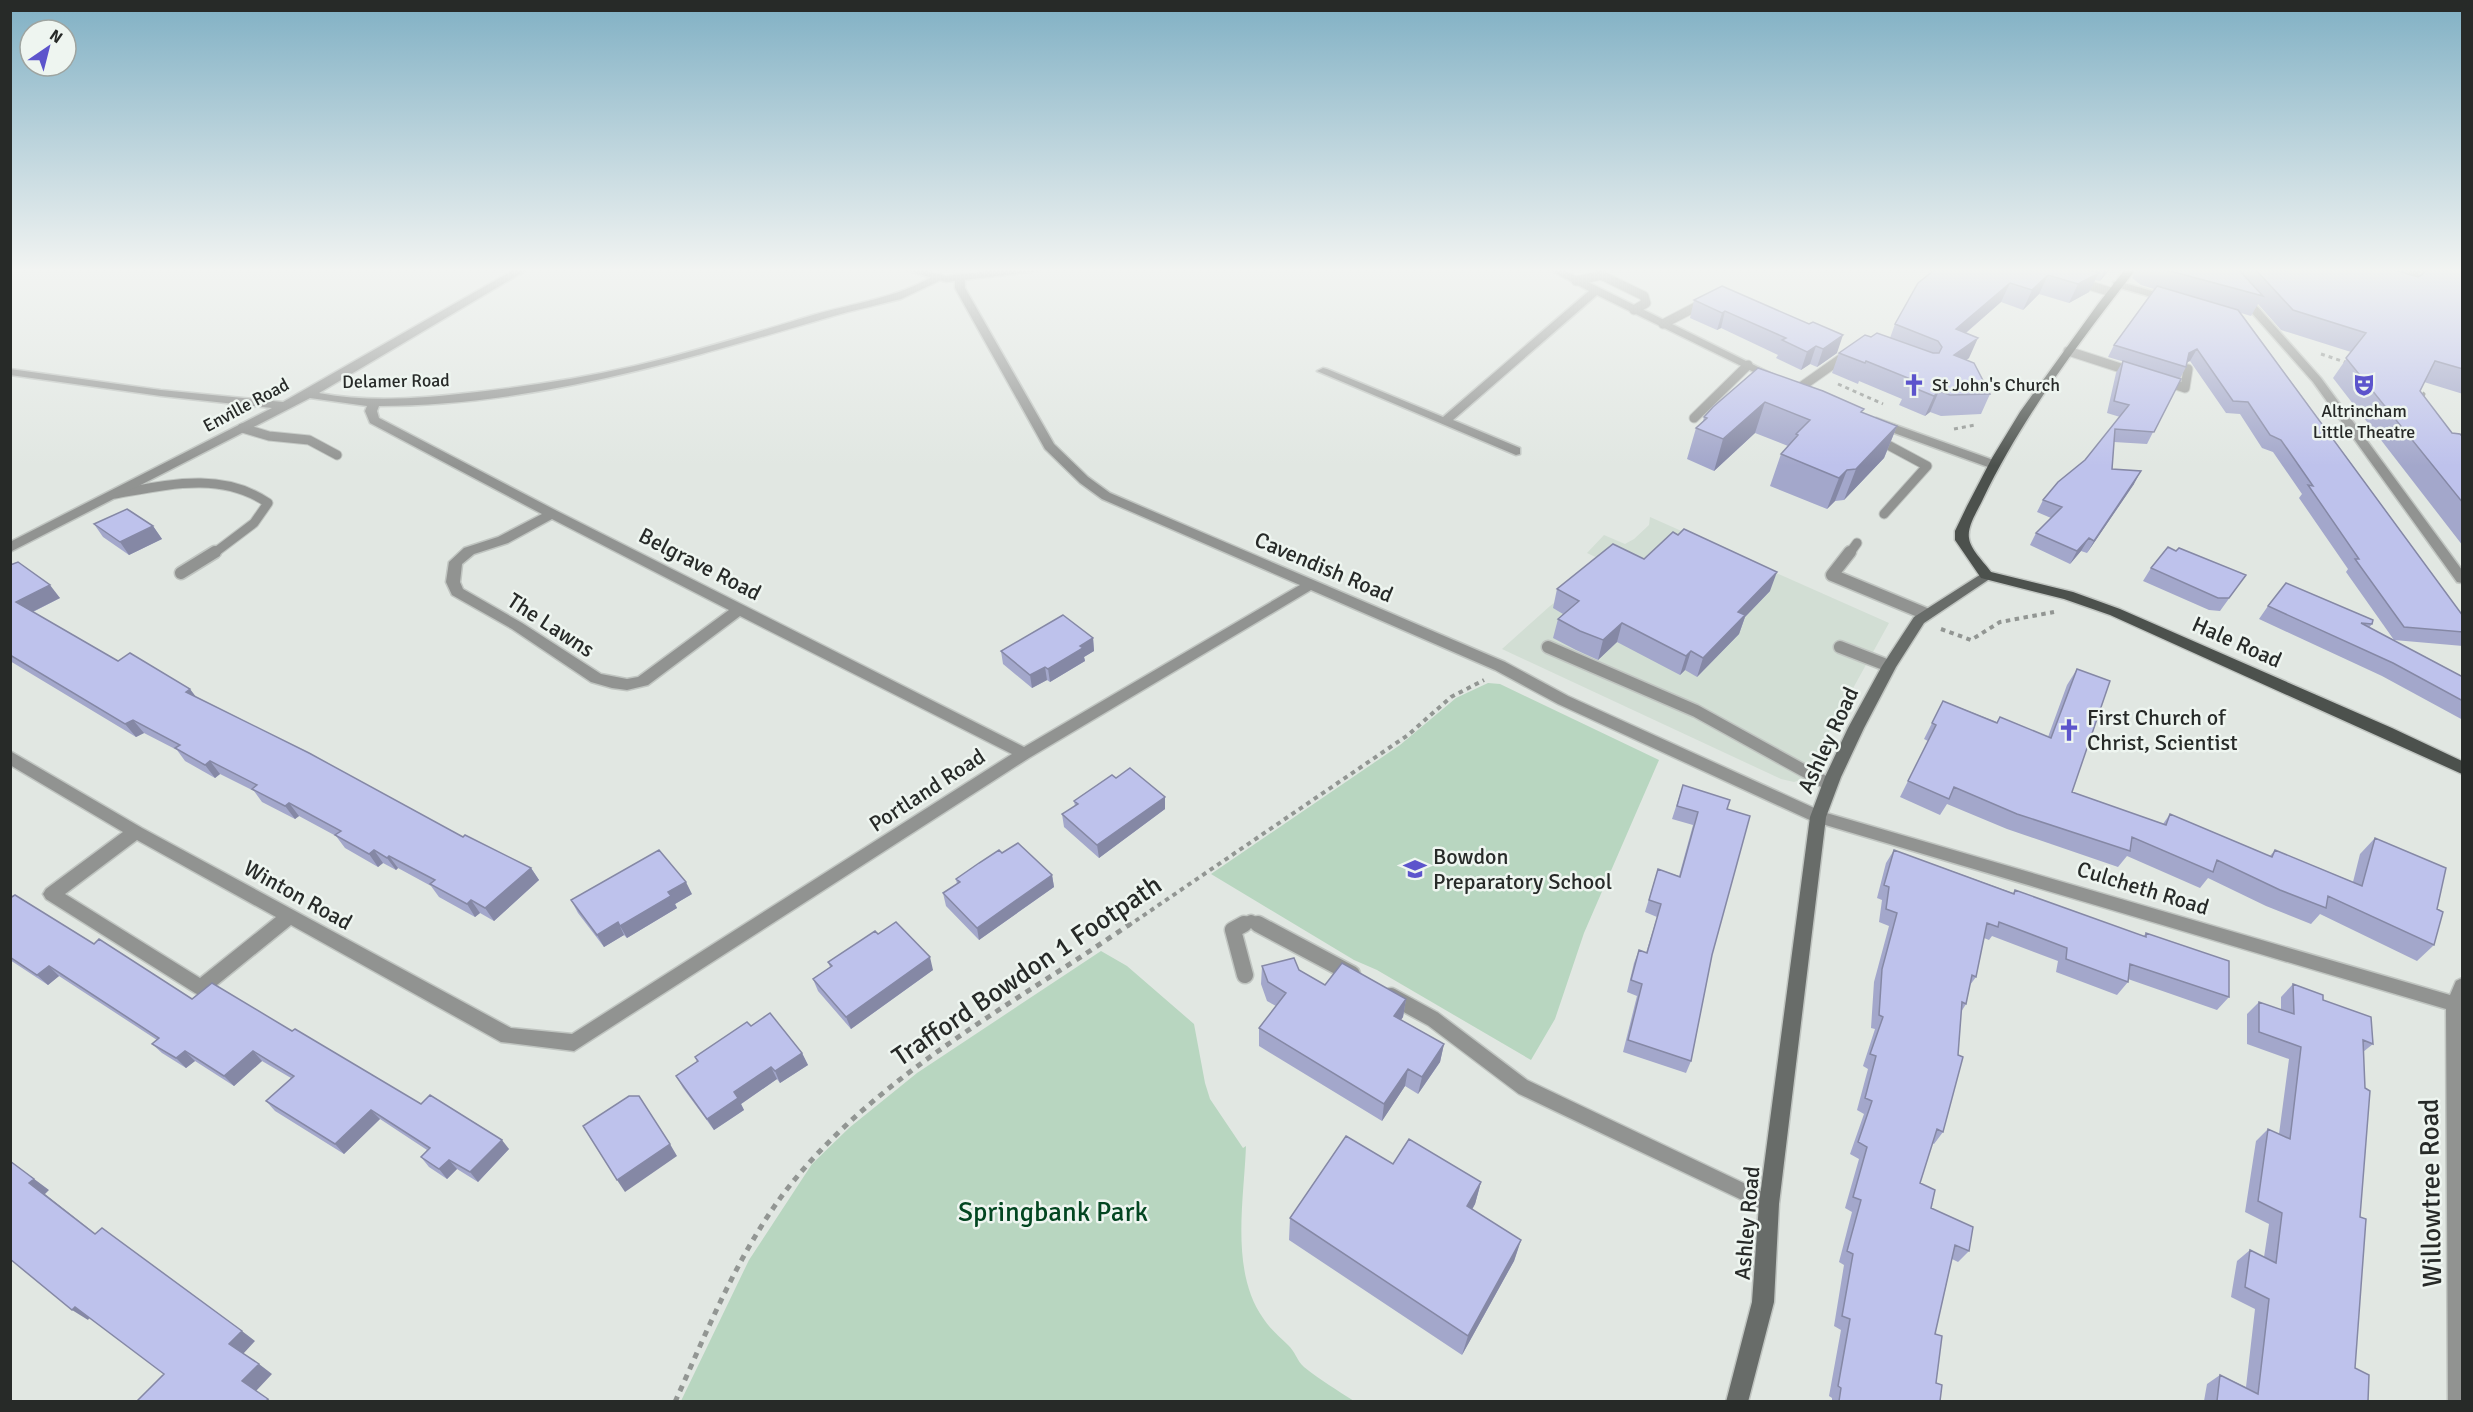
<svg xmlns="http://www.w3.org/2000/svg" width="2473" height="1412" font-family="Signika,sans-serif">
<rect width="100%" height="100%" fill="#e1e7e2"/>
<!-- built -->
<path fill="#d2ded4" d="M1650,517L1889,623L1803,779L1794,782L1781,779L1502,649L1550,606L1608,563L1587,553L1604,535L1625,544L1634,539L1649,525Z"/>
<!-- green -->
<path fill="#b8d6c0" d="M1488,683L1500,684L1659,760L1584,933L1555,1019L1531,1060L1377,970L1354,960L1211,874L1400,745L1456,698Z
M1101,951L1127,966L1194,1024L1205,1083L1210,1099L1243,1148L1246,1146C1244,1200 1230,1271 1263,1318C1270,1329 1279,1336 1288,1345C1295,1351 1297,1361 1304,1367C1320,1380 1337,1390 1354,1401H681L749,1260L812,1164L849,1128L917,1073Z"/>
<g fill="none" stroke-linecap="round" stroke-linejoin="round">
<!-- service-far2 casing -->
<g stroke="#c0c5c1" stroke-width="11">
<path id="service-far2" d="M1576,281L1601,275L1644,296L1646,303L1634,310
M2078,282L2111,292
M2406,288L2417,268
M1663,324L1707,301
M2068,351L2136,373
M2164,381L2185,388L2188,369
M1798,389L1849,353
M1694,418L1748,365
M242,428L269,436L309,440L337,455
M1875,438L1927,466L1884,514
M115,494C167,485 221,471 268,503L254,523L213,554
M1849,554L1857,543"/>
</g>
<!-- service-far1 casing -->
<g stroke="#c0c5c1" stroke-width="15">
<path id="service-far1" d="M1850,552L1832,575L1926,614
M181,573L215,552
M1548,647L1696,711L1830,785
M1840,647L1889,666
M1241,926L1251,921L1260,926"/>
</g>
<!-- service casing -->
<g stroke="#c0c5c1" stroke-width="19">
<path id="service" d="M1244,924L1233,930L1245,975
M1258,924L1352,974
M1391,996L1433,1019L1523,1087L1769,1204"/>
</g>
<!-- minor casing -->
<g stroke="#c0c5c1" stroke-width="3">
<path id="minor" d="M517,268H530L319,393C371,403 424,398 477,392C530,386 582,378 634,366C694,352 754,333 813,315C854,303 897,298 933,276H941V280L901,299C878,305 854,310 830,317C683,360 535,406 379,406L377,411L379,418L557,511L1024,747L1300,585L1102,499L1080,483L1045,449L955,288V279L960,276L965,279V288L1054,444L1088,477L1110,493L1505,662L1568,696L1823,812L2450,995L2456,981L2462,978V1402H2448L2446,1009L1812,821L1558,704L1495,670L1311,590L1029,758L574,1051L501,1042L291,925L207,993L201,996L195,993L46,899L43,894L46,889L123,832L10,765V751L142,828L511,1028L572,1034L1012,754L740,616L648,685L627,690L612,688L591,682L512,629L452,595L446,582L449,562L464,548L498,537L542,514L370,423L365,411L367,406L310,398L10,552V542L272,408L161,396L10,375V369L161,390L283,402ZM552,519L729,610L638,677L627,679L601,674L522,623L463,589L460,582L462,564L474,554L508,543ZM137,840L276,917L200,978L65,894Z
M1546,268H1560L1780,378L1778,380H1770L1597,295L1453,420L1520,448V454L1516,455L1317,371L1323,368L1327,369L1443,417L1589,291Z
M2212,268H2223L2321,378L2462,570V583L2457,582L2313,382Z
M2117,281L2173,297L2174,299L2169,302L2113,286V282Z
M1876,418L1996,461L1998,464L1992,468L1988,467L1872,425L1870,422Z"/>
</g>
<!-- tertiary casing -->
<g stroke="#c0c5c1" stroke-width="3">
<path id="tertiary" d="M898,268H916L946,276L1011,268H1044L1039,271L946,282Z"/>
</g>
<!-- secondary casing -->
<g stroke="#c0c5c1" stroke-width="3">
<path id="secondary" d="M1986,571L1991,572L1993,575L1991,578L1924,623L1896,667L1864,728L1841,777L1826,817L1779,1204L1774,1302L1748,1402H1726L1752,1302L1759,1204L1810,817L1825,777L1848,728L1882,666L1914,617Z"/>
</g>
<!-- primary casing -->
<g stroke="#c0c5c1" stroke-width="3">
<path id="primary" d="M2126,268H2137C2080,341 2023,416 1983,499C1978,510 1967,526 1969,538C1970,549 1984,562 1991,572L2073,592L2120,609L2392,728L2462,761V774L2110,615L2064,599L1981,578L1955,540V531L1967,506L1992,458L2020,412L2098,304Z"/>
</g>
<!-- path-far2 -->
<path stroke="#929693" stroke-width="3" stroke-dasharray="4 4" stroke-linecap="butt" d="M2321,354L2348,363
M1838,384L1883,404
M2416,388L2424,394L2422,400
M1954,429L1975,425"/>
<!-- path-far1 -->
<path stroke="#929693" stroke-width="4" stroke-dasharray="4.5 4.5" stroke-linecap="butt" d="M1941,629L1971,640L2000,622L2054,612
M1128,926L1408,735L1451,697L1484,680"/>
<!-- path -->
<path stroke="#929693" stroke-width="5" stroke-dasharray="6 6" stroke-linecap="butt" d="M675,1402C707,1331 737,1256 784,1193C873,1077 1011,1006 1130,924"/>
<!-- service-far2 -->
<use href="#service-far2" stroke="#919391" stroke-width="9"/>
<!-- service-far1 -->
<use href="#service-far1" stroke="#919391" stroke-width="12"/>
<!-- service -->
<use href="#service" stroke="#919391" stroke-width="16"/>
<!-- minor -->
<use href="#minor" fill="#919391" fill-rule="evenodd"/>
<!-- tertiary -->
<use href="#tertiary" fill="#919391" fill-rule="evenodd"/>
<!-- secondary -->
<use href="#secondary" fill="#686c69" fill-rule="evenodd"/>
<!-- primary -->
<use href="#primary" fill="#4c514d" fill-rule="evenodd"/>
</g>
<!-- wall -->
<path fill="#a3a7cb" d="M1937,268H2111L2100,281L2095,280L2089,292L2069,303L2039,294L2023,310L2001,302L1966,333L1969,358L1966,360L1990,394L1981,414L1941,416L1930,412L1925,416L1899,405L1902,399L1859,381L1858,384L1832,373L1839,353L1871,337L1890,338L1895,324Z
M2137,268H2411L2407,274L2418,277L2420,276L2423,271V268H2463V394L2424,382L2420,391L2452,433L2463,437V546L2333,378L2351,352L2281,330L2258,304L2251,316L2241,313L2463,616V646L2394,640L2346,572L2348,569L2299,498L2302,494L2273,452L2262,448L2240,414L2226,413L2190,361L2187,362L2186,367L2147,444L2114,442L2112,469L2134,484L2087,553L2081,551L2070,564L2030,545L2036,533L2051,518L2037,512L2043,500L2085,460L2120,417L2107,413L2116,373L2123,361L2148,369L2108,357L2114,345L2154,289L2141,285L2132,278Z
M1722,286L1837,353L1817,367L1810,364L1801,370L1776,358L1778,355L1721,328L1717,330L1690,318L1694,300Z
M1758,368L1862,413L1897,426L1884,458L1844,500L1835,501L1827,509L1770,486L1781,454L1788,446L1755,433L1714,471L1687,459L1696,428L1703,421L1704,417Z
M94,524L153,526L162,539L129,555L103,537Z
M2176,551L2246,575L2220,611L2209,610L2143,581L2151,568Z
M1644,559L1770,591L1745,617L1739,634L1697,677L1685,670L1680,675L1617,642L1598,660L1576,650L1553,638L1558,619L1563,614L1553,608L1557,589Z
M10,565L60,598L33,612L118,661L197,698L463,837L531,868L539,880L494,921L480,913L475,917L439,897L431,886L398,868L396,870L383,863L378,867L345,848L336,836L299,816L295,819L262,802L254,791L220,774L215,778L185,761L177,750L144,733L136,737L10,661Z
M2268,606L2372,624L2369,628L2463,677V720L2382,676L2259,619Z
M1093,638L1094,651L1084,657L1085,661L1050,682L1047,680L1032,688L1003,664L1001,651Z
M2077,669L2072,792L2163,824L2170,814L2270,856L2275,850L2353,882L2360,854L2375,838L2437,909L2434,945L2417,961L2320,914L2311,924L2266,906L2208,878L2200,888L2127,856L2118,867L2007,829L1947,804L1940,815L1900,797L1928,741L1924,739L1943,701L1997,722L2000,717L2048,737L2067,685Z
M1116,778L1165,809L1099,858L1064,827L1062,814L1075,806L1074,801Z
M1683,785L1727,809L1712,955L1691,1061L1686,1073L1623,1052L1637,996L1627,992L1634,963L1639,950L1646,953L1657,917L1645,912L1654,882L1658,869L1679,876L1693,825L1672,819Z
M1894,850L2013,893L2015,890L2143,937L2146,933L2229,997L2217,1010L2128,979V982L2117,995L2056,972L2058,961L1992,936L1989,940L1984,938L1976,977L1970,985L1966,1004L1961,1012L1943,1132L1934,1144L1932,1143L1920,1183L1931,1208L1969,1251L1958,1262L1952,1259L1935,1334L1936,1383L1940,1401H1832V1398L1829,1396L1841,1330L1834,1326L1844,1265L1839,1262L1852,1212L1845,1208L1859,1159L1850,1154L1864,1114L1857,1110L1868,1069L1863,1066L1875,1029L1871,1028L1874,982L1889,926L1879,922L1882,900L1877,898L1886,863Z
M1002,853L1052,875L1054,887L979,940L946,906L943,893L957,884L956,879Z
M692,894L675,904L677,908L627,938L624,935L604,947L578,913L571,900Z
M10,898L192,999L292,1031L421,1104L509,1149L478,1182L457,1169L447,1179L429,1167L421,1157L427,1150L380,1119L344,1154L275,1111L266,1101L291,1078L262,1061L234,1086L195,1061L186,1068L162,1053L152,1044L157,1040L59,976L48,985L10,960Z
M878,934L933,970L851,1029L818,991L813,979L830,967L828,962Z
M1262,966L1299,970L1325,985L1406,999L1403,1017L1401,1020L1444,1044L1440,1062L1418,1094L1405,1086L1382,1121L1259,1046V1028L1276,1006L1267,1001L1261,984Z
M2293,984L2323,1000L2373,1044L2363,1052L2360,1217L2355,1368L2368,1401H2204L2207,1384L2220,1375L2246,1387L2255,1309L2231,1297L2237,1261L2250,1250L2264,1257L2269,1224L2245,1212L2256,1141L2268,1129L2279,1134L2289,1059L2247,1044V1014L2259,1002L2281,1010V997Z
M802,1053L808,1065L780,1083L777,1079L741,1104L744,1110L714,1130L683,1088L676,1076L697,1062L695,1057Z
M1393,1164L1481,1182L1475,1204L1472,1210L1521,1240L1514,1261L1462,1355L1289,1240L1290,1218Z"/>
<!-- shaded-wall -->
<path fill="#8588a5" d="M2106,268H2111L2100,281Z
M2099,273L2089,292L2069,303L2078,284Z
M2048,275L2039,294L2023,310L2032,290Z
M2010,283L2001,302L1947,349L1956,329Z
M1725,311L1721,328L1717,330L1722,313Z
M1843,335L1837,353L1817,367L1823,349Z
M1978,338L1969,358L1945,375L1954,355Z
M1816,346L1810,364L1801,370L1807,352Z
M2197,349L2190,361L2182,365L2189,353Z
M1939,391L1930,412L1925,416L1934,396Z
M1765,402L1755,433L1714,471L1723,439Z
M1897,426L1884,458L1844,500L1856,469Z
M1847,470L1835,501L1827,509L1839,478Z
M2141,471L2134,484L2087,553L2094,541Z
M153,526L162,539L129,555L120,542Z
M2089,538L2081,551L2070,564L2077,551Z
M1777,572L1770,591L1745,617L1739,634L1697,677L1703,658L1738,612Z
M50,585L60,598L26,615L16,602Z
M1622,623L1617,642L1598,660L1603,640Z
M1093,638L1094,651L1084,657L1085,661L1050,682L1048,669L1080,646Z
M1691,651L1685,670L1680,675L1686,656Z
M1045,667L1047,680L1032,688L1030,675Z
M190,689L200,702L186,692Z
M133,720L144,733L136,737L125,724Z
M210,761L220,774L215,778L205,765Z
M1165,797V809L1099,858L1097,845Z
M289,803L299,816L295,819L285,806Z
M374,850L383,863L378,867L369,854Z
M389,856L398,868L396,870L387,858Z
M531,868L539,880L494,921L485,908Z
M1052,875L1054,887L979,940L977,928Z
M686,882L692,894L675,904L677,908L627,938L620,926L668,892Z
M471,900L480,913L475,917L467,904Z
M618,922L624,935L604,947L597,935Z
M930,957L933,970L851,1029L846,1017Z
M49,966L59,976L48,985L37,975Z
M1406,999L1403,1017L1391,1034L1394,1016Z
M1444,1044L1440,1062L1418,1094L1422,1077Z
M185,1051L195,1061L186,1068L176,1058Z
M253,1051L262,1061L234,1086L224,1076Z
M802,1053L808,1065L780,1083L775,1071Z
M771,1067L777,1079L741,1104L744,1110L714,1130L707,1119L734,1092Z
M1408,1069L1405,1086L1382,1121L1384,1104Z
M371,1110L380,1119L344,1154L335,1144Z
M502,1140L509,1149L478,1182L470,1172Z
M670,1144L677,1156L625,1192L617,1180Z
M449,1160L457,1169L447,1179L439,1169Z
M10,1161L49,1190L45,1194L110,1245L29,1183Z
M1481,1182L1475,1204L1461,1228L1467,1206Z
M1521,1240L1514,1261L1462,1355L1468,1336Z
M75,1307L90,1317L88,1320L72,1310Z
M242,1331L255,1341L243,1354L229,1344Z
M259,1364L272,1374L256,1391L271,1401H266L242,1381Z"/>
<!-- building -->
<path fill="#bec2ec" stroke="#8588a5" stroke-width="1.5" d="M1937,268H2083L2099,273L2078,284L2048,275L2032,290L2010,283L1956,329L1978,338L1954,355L1974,363L1990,394L1950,395L1939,391L1934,396L1907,385L1913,380L1866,361L1865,363L1839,353L1865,335L1871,337L1877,333L1933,353H1939L1942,347L1938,341L1895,324L1918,283Z
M2159,268H2237L2263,296Z
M2254,268H2388L2418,277L2423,274L2427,268H2463V369L2435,361L2420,391L2452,433L2460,434L2463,437V503L2346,358L2366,333L2293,310Z
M1722,286L1809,324L1813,322L1843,335L1823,349L1816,346L1807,352L1782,340L1786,338L1725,311L1722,313L1694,300Z
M2157,286L2238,310L2463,616V632L2404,627L2355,559H2359L2308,485L2313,486L2281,440L2270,435L2248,402L2233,401L2197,349L2189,353L2186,367L2114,345Z
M2123,361L2181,379L2154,432L2115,429L2112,469L2141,471L2094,541L2089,538L2077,551L2036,533L2062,507L2043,500L2058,482L2085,460L2129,405L2114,401Z
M1758,368L1823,391L1864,409L1861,412L1897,426L1856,469L1847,470L1839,478L1781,454L1798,435L1796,434L1810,420L1765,402L1723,439L1696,428L1707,418L1704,417L1713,407Z
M127,509L153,526L120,542L94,524Z
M1684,529L1777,572L1738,612L1745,615L1703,658L1691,651L1686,656L1622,623L1603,640L1580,631L1558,619L1579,601L1557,589L1613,544L1644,559L1673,532L1678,535Z
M2168,547L2176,551L2179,548L2246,575L2229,598H2218L2151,568Z
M18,562L50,585L16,602L118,661L130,653L190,689L186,692L309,753L463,837L465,835L531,868L485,908L471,900L467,904L430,884L435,880L389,856L387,858L374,850L369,854L335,835L341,831L289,803L285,806L252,789L257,785L210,761L205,765L175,748L180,745L133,720L125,724L10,655V565Z
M2286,583L2373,620L2372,624L2361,623L2463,677V701L2393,663L2268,606Z
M1063,615L1093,638L1080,646L1083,648L1048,669L1045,667L1030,675L1001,651Z
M2077,669L2110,681L2072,792L2166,825L2170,814L2272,857L2275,850L2362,886L2375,838L2446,868L2437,909L2443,912L2434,945L2328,896L2326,908L2280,890L2217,860L2213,872L2132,837L2130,851L2017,814L1954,787L1949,799L1908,781L1936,725L1932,723L1943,701L1997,723L2000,717L2051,738Z
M1130,768L1165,797L1097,845L1062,814L1078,804L1074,801L1112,775L1116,778Z
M1683,785L1730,800L1727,809L1750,816L1712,955L1691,1061L1628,1040L1642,984L1631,980L1639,950L1647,953L1661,904L1649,900L1658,869L1680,877L1698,812L1677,806Z
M1018,843L1052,875L977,928L943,893L960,882L956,879L979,863L999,850L1002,853Z
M659,850L686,882L668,892L671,896L620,926L618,922L597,935L571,900Z
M1894,850L2014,894L2015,890L2146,937V933L2229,961V997L2130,964L2128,982L2066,959L2067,948L1999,922L1998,927L1987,923L1976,977L1972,975L1966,1004L1962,1002L1958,1055L1963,1057L1943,1132L1937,1129L1920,1183L1935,1190L1931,1208L1973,1227L1969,1251L1955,1245L1935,1334L1942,1336L1936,1383L1942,1385L1940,1401H1839L1841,1388L1838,1386L1850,1319L1842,1316L1853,1254L1847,1251L1861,1200L1853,1197L1867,1147L1858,1142L1872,1101L1865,1098L1876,1056L1870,1054L1883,1017L1879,1015L1882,969L1897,913L1886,909L1889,887L1884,885Z
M15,895L94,944L99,939L192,999L212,983L292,1031L295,1029L421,1104L430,1095L502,1140L470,1172L449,1160L439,1169L421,1157L430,1148L371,1110L335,1144L266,1101L294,1076L253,1051L224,1076L185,1051L176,1058L152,1044L159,1038L49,966L37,975L10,957V898Z
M896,922L930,957L846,1017L813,979L832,966L828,962L875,931L878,934Z
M1294,958L1299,970L1325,985L1342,963L1406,999L1394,1016L1444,1044L1422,1077L1408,1069L1384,1104L1259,1028L1286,993L1268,982L1262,966Z
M2293,984L2323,995V1000L2371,1017L2373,1044L2363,1040L2365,1088L2370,1091L2360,1217L2366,1219L2355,1368L2369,1375L2368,1401H2217L2220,1375L2258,1394L2269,1299L2245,1287L2250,1250L2276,1263L2282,1213L2258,1201L2268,1129L2290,1139L2301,1047L2259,1032V1002L2294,1014Z
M770,1013L802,1053L775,1071L771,1067L734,1092L738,1098L707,1119L676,1076L698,1061L695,1057L747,1022L751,1026Z
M629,1096H639L670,1144L617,1180L583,1126Z
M1346,1136L1393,1164L1409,1139L1481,1182L1467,1206L1521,1240L1468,1336L1290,1218Z
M10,1161L34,1179L29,1183L95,1234L102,1228L242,1331L229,1344L259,1364L242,1381L268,1399L266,1401H137L164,1374L75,1307L72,1310L10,1259Z"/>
<!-- sky -->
<linearGradient id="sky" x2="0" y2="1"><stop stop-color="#80b0c4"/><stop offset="0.58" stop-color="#f2f4f2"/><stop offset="1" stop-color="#f2f4f2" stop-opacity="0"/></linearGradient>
<rect width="2473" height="466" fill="url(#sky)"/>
<!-- icons -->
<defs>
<g id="church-bare" transform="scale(1.8)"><path d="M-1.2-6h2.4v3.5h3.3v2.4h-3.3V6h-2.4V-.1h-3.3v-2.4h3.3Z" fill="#5c54cc" stroke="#eef5f0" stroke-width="2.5" paint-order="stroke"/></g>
<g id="theatre-bare" transform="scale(1.8)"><path d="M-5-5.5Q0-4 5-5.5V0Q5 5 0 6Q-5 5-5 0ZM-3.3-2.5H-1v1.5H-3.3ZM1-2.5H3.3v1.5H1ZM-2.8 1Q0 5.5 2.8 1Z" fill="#5c54cc" stroke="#eef5f0" stroke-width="2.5" paint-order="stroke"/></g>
<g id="school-bare" transform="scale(1.8)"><path d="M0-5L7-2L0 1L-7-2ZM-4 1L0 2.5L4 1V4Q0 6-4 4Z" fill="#5c54cc" stroke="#eef5f0" stroke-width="2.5" paint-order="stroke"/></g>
</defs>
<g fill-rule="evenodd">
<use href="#church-bare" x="1914" y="385"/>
<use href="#theatre-bare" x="2364" y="385"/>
<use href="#church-bare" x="2069" y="730"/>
<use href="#school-bare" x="1415" y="869"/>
</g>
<g text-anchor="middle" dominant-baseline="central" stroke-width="5" stroke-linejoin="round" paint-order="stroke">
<!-- far-street labels -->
<g font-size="18" fill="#272a28" stroke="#eef5f0">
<text transform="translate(396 381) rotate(-1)">Delamer Road</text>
<text transform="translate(246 405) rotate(-28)">Enville Road</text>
</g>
<!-- far-poi labels -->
<g font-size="18" fill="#272a28" stroke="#eef5f0" text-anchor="start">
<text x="1932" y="385">St John's Church</text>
<text x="2364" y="411" text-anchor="middle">Altrincham<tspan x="2364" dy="21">Little Theatre</tspan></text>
</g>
<!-- street labels -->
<g font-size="22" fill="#272a28" stroke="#eef5f0">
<text transform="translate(700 564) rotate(27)">Belgrave Road</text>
<text transform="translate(1324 567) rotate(23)">Cavendish Road</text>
<text transform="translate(551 625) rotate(33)">The Lawns</text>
<text transform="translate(2237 642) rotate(24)">Hale Road</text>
<text transform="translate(1828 740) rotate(-65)">Ashley Road</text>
<text transform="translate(927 790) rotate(-33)">Portland Road</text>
<text transform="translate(2143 888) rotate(17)">Culcheth Road</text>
<text transform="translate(298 895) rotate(29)">Winton Road</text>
<text transform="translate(1747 1223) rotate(-85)">Ashley Road</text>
</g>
<!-- poi labels -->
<g font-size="22" fill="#272a28" stroke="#eef5f0" text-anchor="start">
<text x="2087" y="717">First Church of<tspan x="2087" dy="25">Christ, Scientist</tspan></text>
<text x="1433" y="856">Bowdon<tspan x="1433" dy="25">Preparatory School</tspan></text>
</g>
<!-- near-street labels -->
<g font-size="27" fill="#272a28" stroke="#eef5f0">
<text transform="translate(1027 971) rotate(-34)">Trafford Bowdon 1 Footpath</text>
<text transform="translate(2431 1193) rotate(-91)">Willowtree Road</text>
</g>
<!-- near-park labels -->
<g font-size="27" fill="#034621" stroke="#eef5f0">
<text x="1053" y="1212">Springbank Park</text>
</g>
</g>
<!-- border -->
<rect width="2473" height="1412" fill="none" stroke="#272a28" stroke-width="24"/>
<!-- north arrow -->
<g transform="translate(48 48) rotate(35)"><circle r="28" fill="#eef5f0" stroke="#9ea4a0" stroke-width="1.5"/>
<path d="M0-4.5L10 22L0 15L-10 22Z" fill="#5c54cc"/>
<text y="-9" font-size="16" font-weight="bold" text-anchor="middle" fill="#272a28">N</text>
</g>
</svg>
